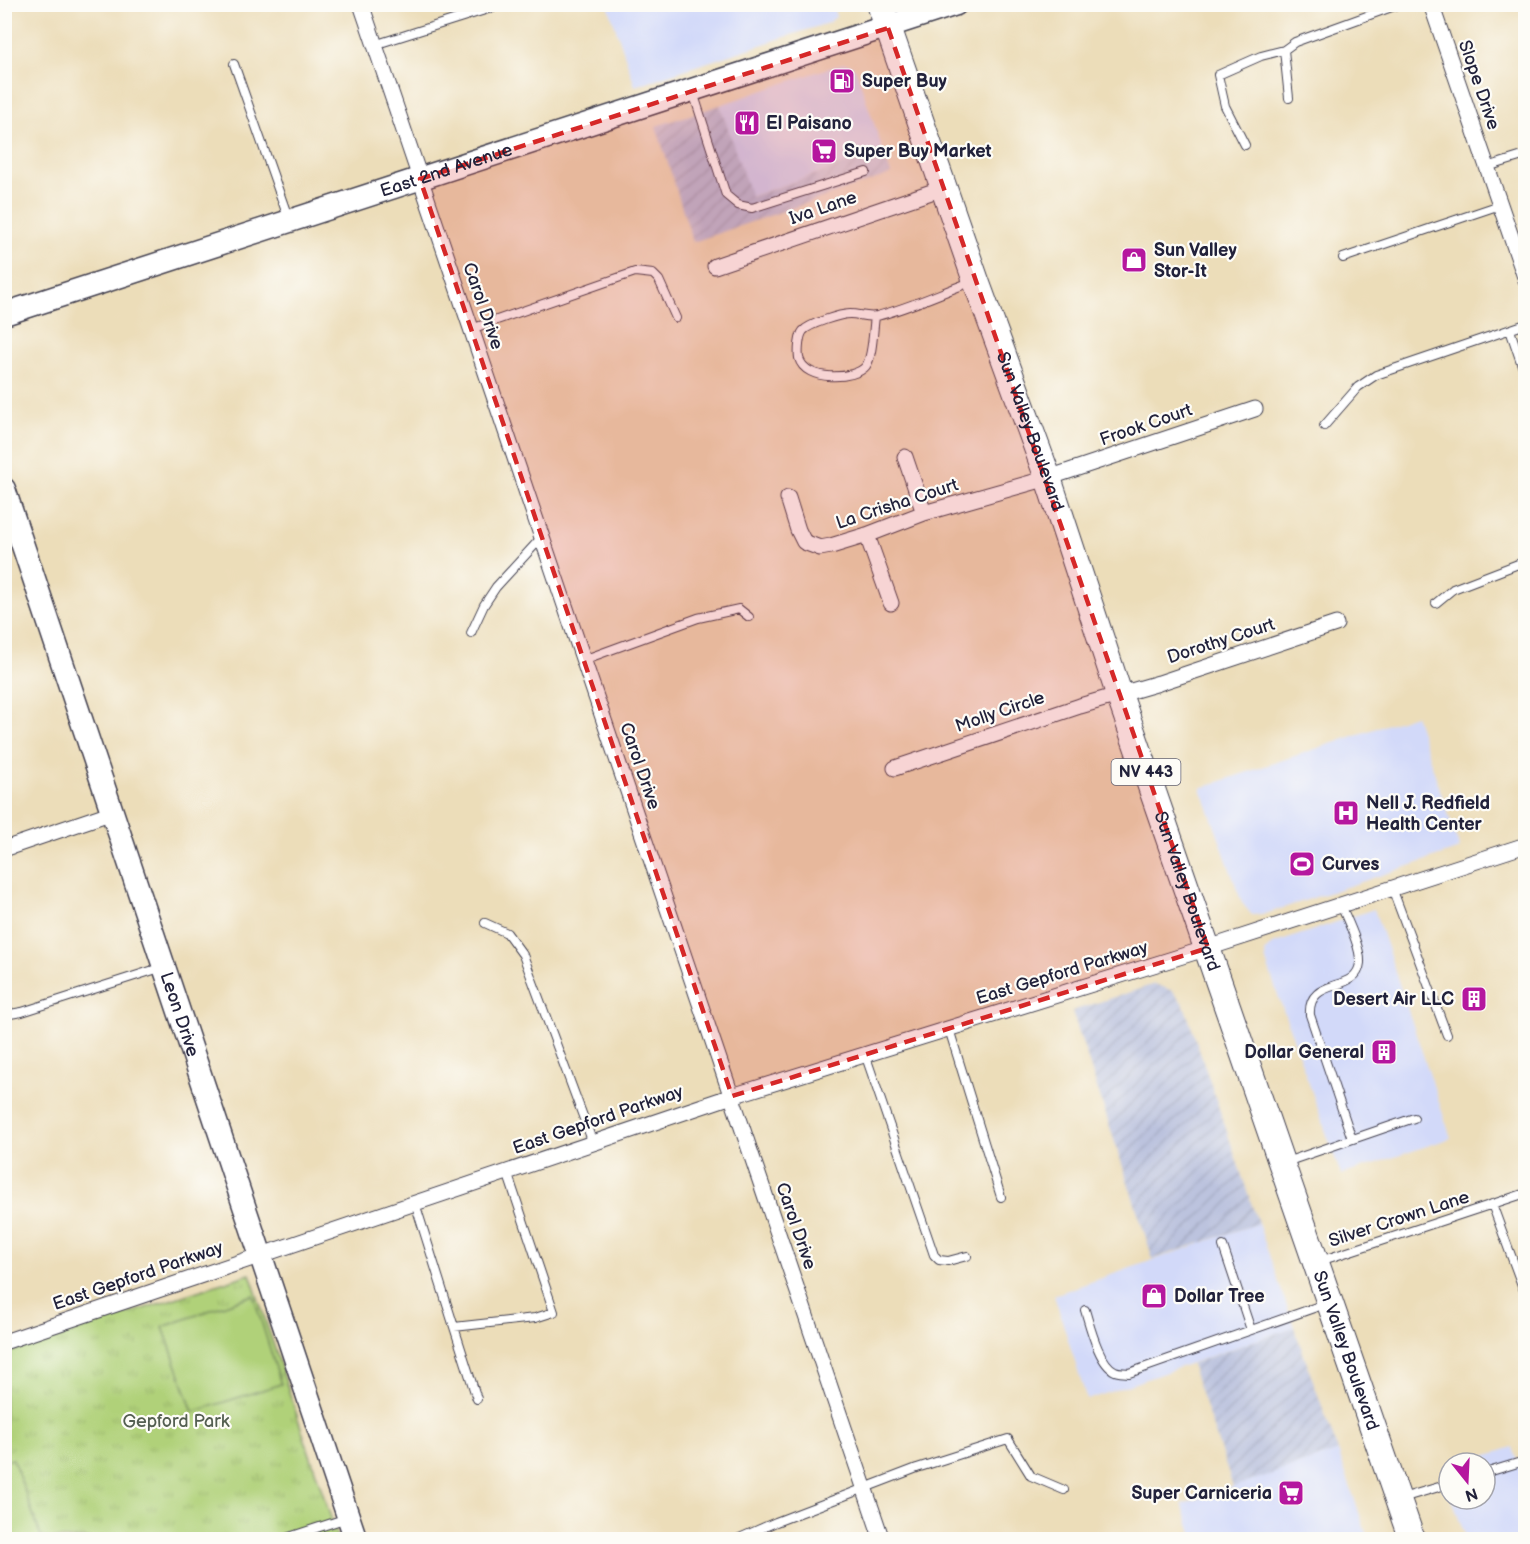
<svg xmlns="http://www.w3.org/2000/svg" width="1530" height="1544" font-family="'Balsamiq Sans',sans-serif">
<defs>
<pattern id="industrial-furrows" width="10" height="10" patternUnits="userSpaceOnUse" patternTransform="scale(1.5)"><rect width="10" height="10" fill="#bcc3de"/><path d="M-1 1l2-2M0 10L10 0M9 11l2-2" fill="none" stroke="#a1a7bf"/></pattern>
<pattern id="park-tufts" width="24" height="20" patternUnits="userSpaceOnUse" patternTransform="scale(1.5)"><rect width="24" height="20" fill="#b0d179"/><path d="M3 7l-1-3M5 7V3M7 7l1-3M15 17l-1-3M17 17v-4M19 17l1-3" fill="none" stroke="#97b36a"/></pattern>
</defs>
<rect width="100%" height="100%" fill="#fdfcf7"/>
<filter id="ink" filterUnits="userSpaceOnUse"><feTurbulence type="fractalNoise" baseFrequency=".0167" numOctaves="2"/><feDisplacementMap in="SourceGraphic" scale="12" xChannelSelector="R" yChannelSelector="G"/><feConvolveMatrix kernelMatrix="1 2 1 2 8 2 1 2 1" color-interpolation-filters="sRGB"/></filter>
<filter id="wash" filterUnits="userSpaceOnUse"><feTurbulence type="fractalNoise" baseFrequency=".008" numOctaves="4" result="noise"/><feDisplacementMap in="SourceGraphic" scale="24" xChannelSelector="R" yChannelSelector="G"/><feGaussianBlur stdDeviation="1.35" result="paint"/><feColorMatrix in="noise" values="0 0 0 0 0 0 0 0 0 0 0 0 0 0 0 0 0 1.4 0 .05"/><feComposite in="paint" operator="in"/></filter>
<g filter="url(#wash)">
<rect width="100%" height="100%" fill="#ecddb9"/>
<!-- built -->
<path fill="#d2d9f9" d="M608,5H833L836,17L828,23L635,86Z
M844,63L852,65L856,70L883,151L750,197L720,105Z
M1415,715L1460,849L1265,914L1252,915L1242,903L1201,788Z
M1374,909L1451,1138L1341,1175L1266,961L1265,951L1273,944Z
M1258,1223L1294,1327L1087,1400L1054,1295Z
M1513,1447L1525,1485V1539H1466L1452,1499H1485V1463H1463Z
M1338,1451L1368,1539H1194L1182,1504Z"/>
<!-- industrial -->
<path fill="url(#industrial-furrows)" d="M720,105L751,197L883,151L891,174L693,242L656,126Z
M1155,984L1173,991L1184,1005L1258,1223L1153,1259L1072,1011Z
M1294,1327L1338,1451L1233,1487L1191,1364Z"/>
<!-- park -->
<path fill="url(#park-tufts)" stroke="#697a5a" stroke-width="1.5" d="M250,1274L338,1539H5L4,1354Z"/>
<!-- pitch -->
<path fill="#b0d179" stroke="#697a5a" stroke-width="1.5" d="M253,1295L281,1384L193,1412L163,1327Z
M13,1459L42,1539H5V1461Z"/>
</g>
<g filter="url(#ink)">
<g fill="none" stroke-linecap="round" stroke-linejoin="round">
<!-- lane casing -->
<g stroke="#403e4e" stroke-width="10">
<path id="lane" d="M374,45L504,4
M234,64L289,220
M693,92L726,195L738,205L752,208L866,172
M1289,98L1284,50L1295,42L1400,4
M1245,145L1225,106L1218,75L1261,56L1284,50
M1487,167L1526,155
M1343,258L1500,205
M875,317C873,329 873,356 866,366C855,380 805,382 799,358C798,351 799,336 803,331C809,324 840,314 850,314C859,314 867,318 877,316C909,308 940,293 971,282
M471,329L635,272L653,274L659,280L676,318
M1510,330L1526,377
M1324,426L1358,387L1376,375L1526,324
M1436,603L1453,589L1526,561
M471,633L484,605L496,587L542,537
M583,660L698,618L739,609L749,617
M1392,888L1447,1035
M1341,905C1347,920 1361,947 1360,963C1357,994 1307,976 1310,1015L1352,1139
M485,923L507,933L523,955L593,1143
M4,1015L22,1012L163,967
M949,1029L1001,1197
M865,1054L934,1255L939,1260L948,1261L967,1256
M1286,1162L1414,1118
M415,1203L454,1327L535,1318L554,1312L507,1172
M1492,1204L1526,1296
M1223,1246L1251,1330
M1320,1261L1526,1193
M1085,1310C1090,1326 1099,1364 1115,1371C1119,1373 1124,1372 1129,1373L1325,1304
M454,1327L477,1399
M1485,1473L1521,1462L1526,1464
M1402,1498L1449,1484
M280,1540L347,1518
M735,1540L776,1522L917,1468L1008,1439L1031,1476L1064,1490"/>
</g>
<!-- street casing -->
<g stroke="#403e4e" stroke-width="17">
<path id="street" d="M361,4L882,1540
M1431,4L1526,280
M715,266L943,188
M905,457L924,513
M788,498L798,530L804,542L820,548L831,546L867,535L924,513L1048,478L1255,409
M867,535L891,603
M895,768L1080,706L1159,683L1336,624
M4,849L113,812
M4,1342L732,1096L1208,948L1526,845"/>
</g>
<!-- secondary casing -->
<g stroke="#403e4e" stroke-width="25">
<g id="secondary">
<path id="s1" d="M4,314L956,4"/>
<path id="s2" d="M4,489L356,1540"/>
</g>
</g>
<!-- primary casing -->
<g stroke="#403e4e" stroke-width="28">
<g id="primary">
<path id="s3" d="M880,4L976,281L1048,478L1119,694L1412,1540"/>
</g>
</g>
<!-- lane -->
<use href="#lane" stroke="#fff" stroke-width="8"/>
<!-- street -->
<use href="#street" stroke="#fff" stroke-width="15"/>
<!-- secondary -->
<use href="#secondary" stroke="#fff" stroke-width="22"/>
<!-- primary -->
<use href="#primary" stroke="#fff" stroke-width="26"/>
</g>
</g>
<!-- marked area -->
<path fill="#d62828" fill-opacity="0.2" stroke="#d62828" stroke-width="4.5" stroke-dasharray="12 8" stroke-linejoin="round" d="M888,28L1208,948L732,1096L420,179Z"/>
<!-- icons -->
<defs>
<g id="fuel-square" transform="scale(1.35)"><rect x="-9" y="-9" width="18" height="18" rx="4" fill="#b5179e" stroke="#fdfcf7"/><path d="M-5.5-6h7V0h2V4h1.3V-2.5L3-4.5l.8-.8L6-3V5H2.5V1h-1V6h-7ZM-4.2-4.7v3.2H.2V-4.7Z" fill="#fff"/></g>
<g id="restaurant-square" transform="scale(1.35)"><rect x="-9" y="-9" width="18" height="18" rx="4" fill="#b5179e" stroke="#fdfcf7"/><path d="M-5-6h1v4h1v-4h1v4h1v-4h1v5L-1.5 .5V6h-2V.5L-5-1ZM5-6V6H3V1.5H1.5Q1.5-4 5-6Z" fill="#fff"/></g>
<g id="supermarket-square" transform="scale(1.35)"><rect x="-9" y="-9" width="18" height="18" rx="4" fill="#b5179e" stroke="#fdfcf7"/><path d="M-6-5.5h2.5l.6 2H6L4.5 2H-2.5L-4.4-4H-6ZM-1.5 3.2a1.3 1.3 0 1 0 .1 0ZM3 3.2a1.3 1.3 0 1 0 .1 0Z" fill="#fff"/></g>
<g id="shop-square" transform="scale(1.35)"><rect x="-9" y="-9" width="18" height="18" rx="4" fill="#b5179e" stroke="#fdfcf7"/><path d="M-5-2.5h2.3a2.7 3.5 0 0 1 5.4 0H5L5.5 6h-11ZM-1.5-2.5h3a1.5 2.3 0 0 0-3 0Z" fill="#fff"/></g>
<g id="hospital-square" transform="scale(1.35)"><rect x="-9" y="-9" width="18" height="18" rx="4" fill="#b5179e" stroke="#fdfcf7"/><path d="M-5-5h3v3.5h4V-5h3V5h-3V1.5h-4V5h-3Z" fill="#fff"/></g>
<g id="stadium-square" transform="scale(1.35)"><rect x="-9" y="-9" width="18" height="18" rx="4" fill="#b5179e" stroke="#fdfcf7"/><path d="M0-5a6.5 5 0 1 0 0 10a6.5 5 0 1 0 0-10ZM-3.5-1.8h7v3.6h-7Z" fill="#fff"/></g>
<g id="building-square" transform="scale(1.35)"><rect x="-9" y="-9" width="18" height="18" rx="4" fill="#b5179e" stroke="#fdfcf7"/><path d="M-4-6H4V6H1V3H-1V6H-4ZM-2.5-4.3h1.7v1.8h-1.7ZM.8-4.3h1.7v1.8H.8ZM-2.5-1h1.7V.8h-1.7ZM.8-1h1.7V.8H.8Z" fill="#fff"/></g>
</defs>
<g fill-rule="evenodd">
<use href="#fuel-square" x="842" y="81"/>
<use href="#restaurant-square" x="747" y="123"/>
<use href="#supermarket-square" x="824" y="151"/>
<use href="#shop-square" x="1134" y="260"/>
<use href="#hospital-square" x="1346" y="813"/>
<use href="#stadium-square" x="1302" y="864"/>
<use href="#building-square" x="1474" y="999"/>
<use href="#building-square" x="1384" y="1052"/>
<use href="#shop-square" x="1154" y="1296"/>
<use href="#supermarket-square" x="1291" y="1493"/>
</g>
<g text-anchor="middle" dominant-baseline="central" stroke-width="4.5" stroke-linejoin="round" paint-order="stroke">
<!-- shield labels -->
<rect fill="#fdfcf7" stroke="#646373" stroke-width="1.5" x="1111.5" y="759" width="69" height="26" rx="4.5"/>
<g font-size="16" font-weight="bold" fill="#22223b">
<text x="1146" y="772">NV 443</text>
</g>
<!-- poi labels -->
<g font-size="18" font-weight="bold" fill="#22223b" stroke="#fdfcf7" text-anchor="start">
<text x="862" y="81">Super Buy</text>
<text x="766" y="123">El Paisano</text>
<text x="844" y="151">Super Buy Market</text>
<text x="1154" y="250">Sun Valley<tspan x="1154" dy="21">Stor-It</tspan></text>
<text x="1366" y="803">Nell J. Redfield<tspan x="1366" dy="21">Health Center</tspan></text>
<text x="1322" y="864">Curves</text>
<text x="1454" y="999" text-anchor="end">Desert Air LLC</text>
<text x="1364" y="1052" text-anchor="end">Dollar General</text>
<text x="1174" y="1296">Dollar Tree</text>
<text x="1272" y="1493" text-anchor="end">Super Carniceria</text>
</g>
<!-- street labels -->
<g font-size="18" fill="#22223b" stroke="#fdfcf7">
<text transform="translate(1479 85) rotate(71)">Slope Drive</text>
<text stroke="none"><textPath href="#s1" startOffset="465">East 2nd Avenue</textPath></text>
<text transform="translate(823 208) rotate(-19)">Iva Lane</text>
<text transform="translate(483 306) rotate(71)">Carol Drive</text>
<text transform="translate(1146 425) rotate(-19)">Frook Court</text>
<text stroke="none"><textPath href="#s3" startOffset="453">Sun Valley Boulevard</textPath></text>
<text transform="translate(897 504) rotate(-18)">La Crisha Court</text>
<text transform="translate(1221 641) rotate(-18)">Dorothy Court</text>
<text transform="translate(1000 712) rotate(-19)">Molly Circle</text>
<text transform="translate(640 766) rotate(71)">Carol Drive</text>
<text stroke="none"><textPath href="#s3" startOffset="939">Sun Valley Boulevard</textPath></text>
<text transform="translate(1062 973) rotate(-17)">East Gepford Parkway</text>
<text stroke="none"><textPath href="#s2" startOffset="554">Leon Drive</textPath></text>
<text transform="translate(598 1120) rotate(-19)">East Gepford Parkway</text>
<text transform="translate(1399 1219) rotate(-18)">Silver Crown Lane</text>
<text transform="translate(796 1226) rotate(71)">Carol Drive</text>
<text transform="translate(138 1276) rotate(-19)">East Gepford Parkway</text>
<text stroke="none"><textPath href="#s3" startOffset="1425">Sun Valley Boulevard</textPath></text>
</g>
<!-- park labels -->
<g font-size="18" fill="#545f51" stroke="#fdfcf7">
<text x="176" y="1421">Gepford Park</text>
</g>
</g>
<!-- margin -->
<rect width="1530" height="1544" fill="none" stroke="#fdfcf7" stroke-width="24"/>
<!-- north arrow -->
<g transform="translate(1467 1481) rotate(162)"><circle r="28" fill="#fdfcf7" stroke="#a5a5ac" stroke-width="1.5"/>
<path d="M0-4.5L10 22L0 15L-10 22Z" fill="#b5179e"/>
<text y="-9" font-size="16" font-weight="bold" text-anchor="middle" fill="#22223b">N</text>
</g>
</svg>
